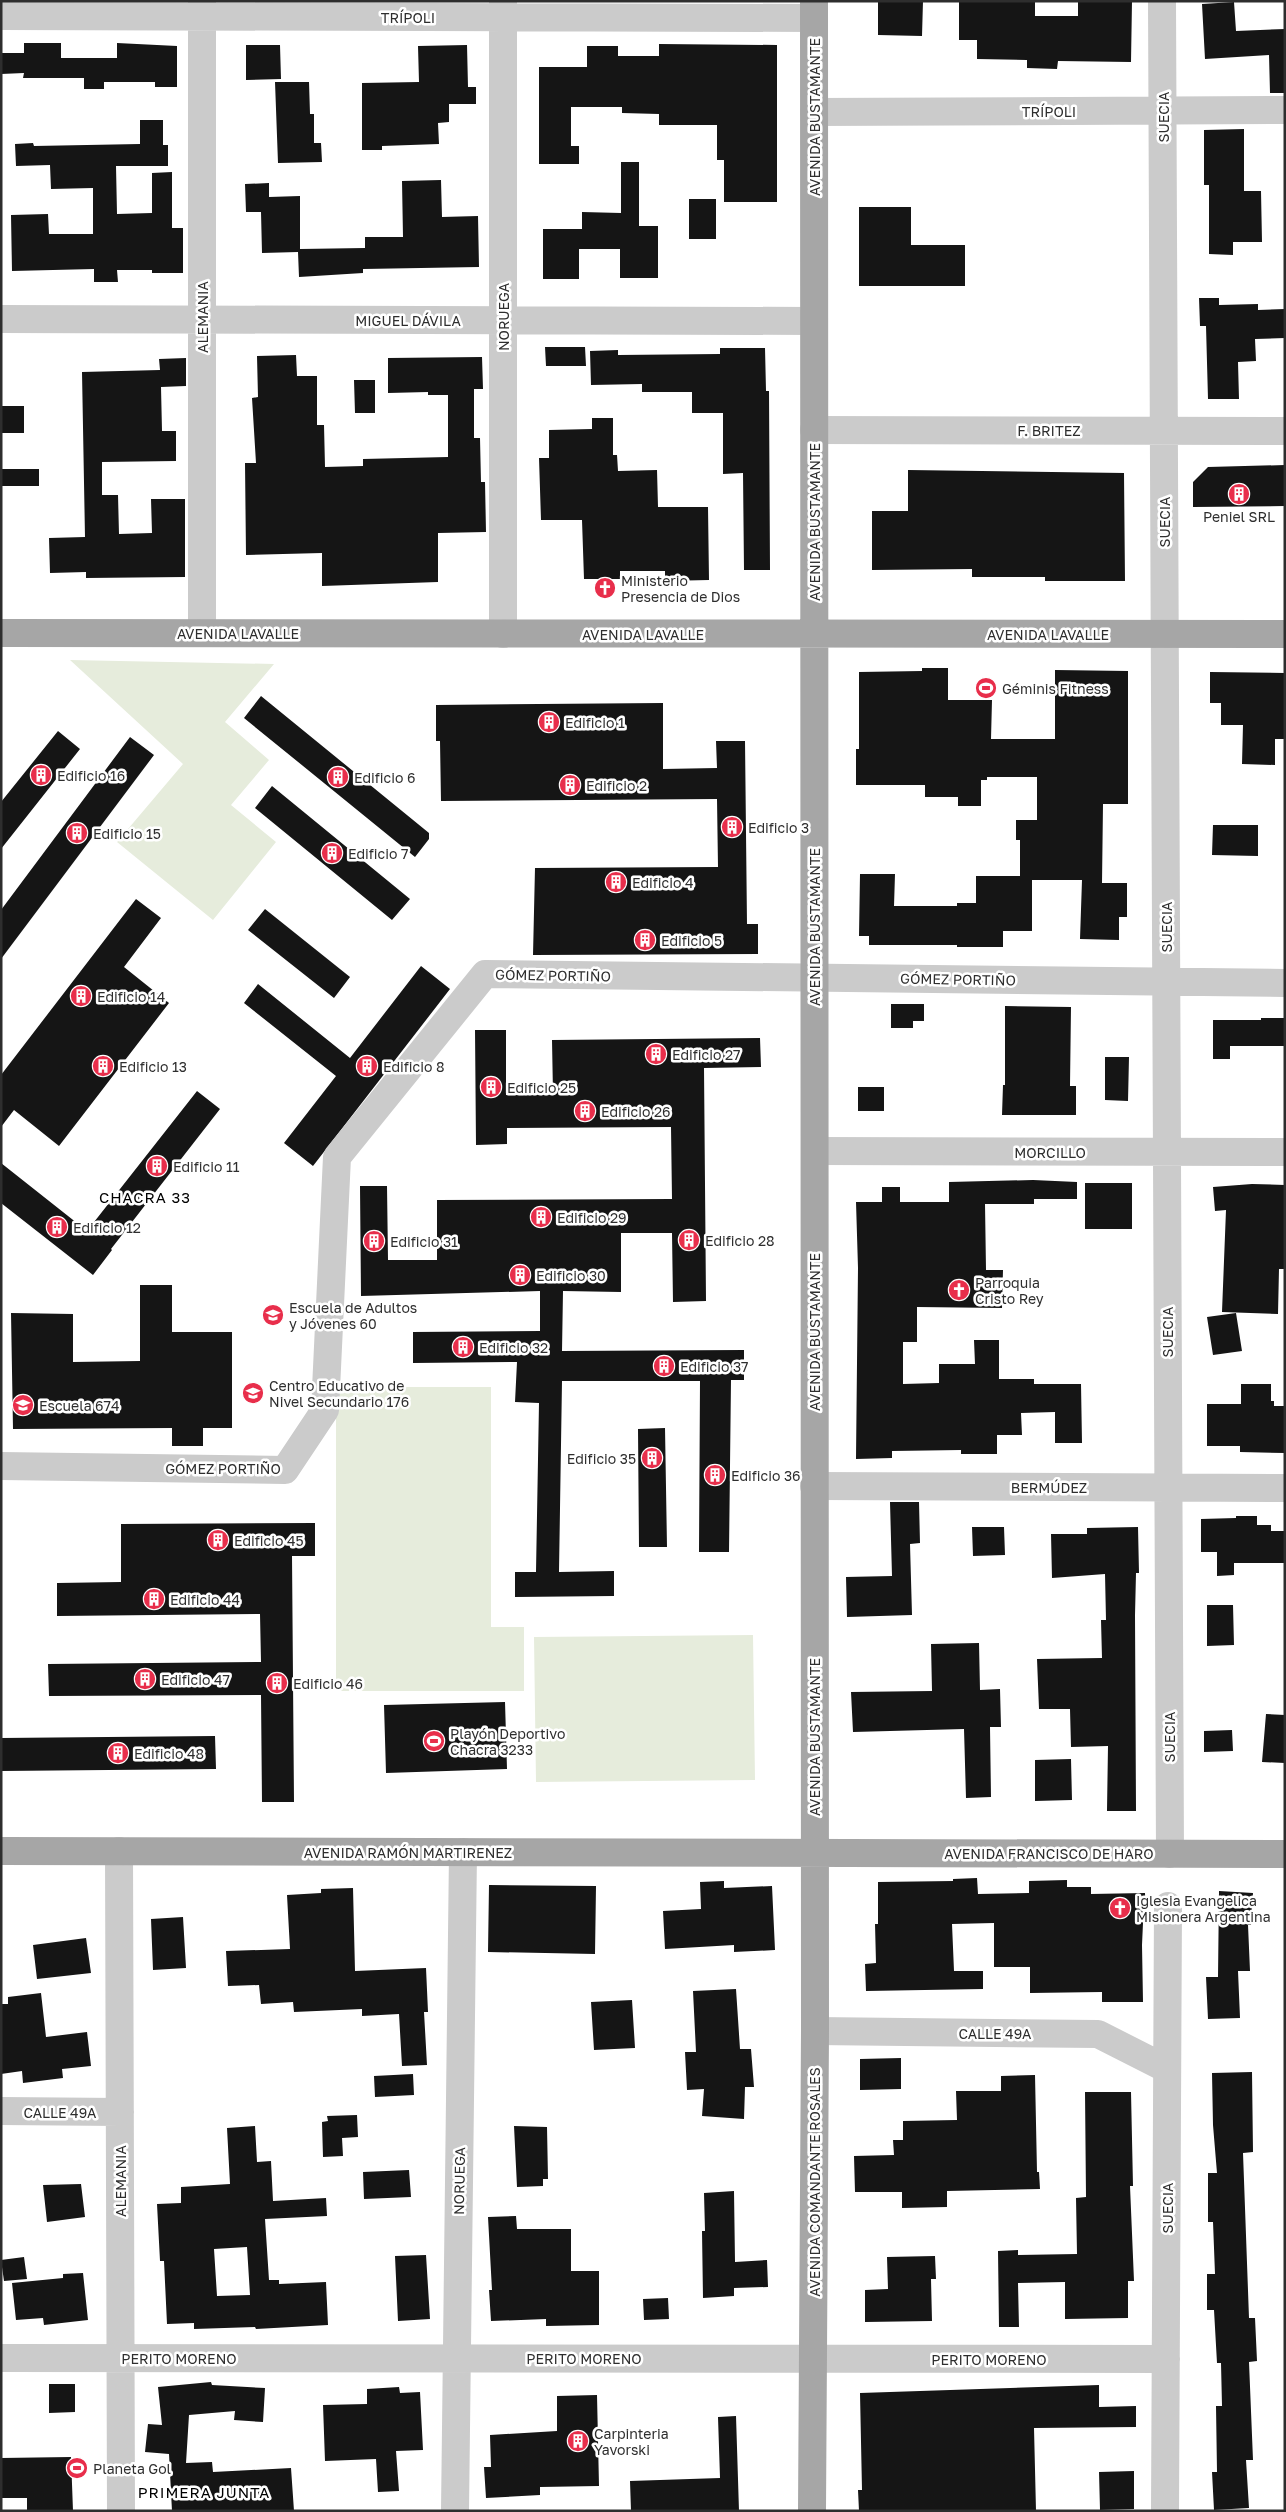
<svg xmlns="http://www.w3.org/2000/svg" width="1286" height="2512" font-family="'Golos Text',sans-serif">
<rect width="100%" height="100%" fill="#fff"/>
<!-- green -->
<path fill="#e6ecdc" d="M70,660L274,664L225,722L269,760L231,805L276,842L213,920L117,842L183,764Z
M336,1387H491V1627H524V1691H336Z
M753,1635L755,1780L536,1782L534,1637Z"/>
<!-- building -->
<path fill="#151515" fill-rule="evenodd" d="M878,1H923L922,36L878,35Z
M959,1L1035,2V16H1078V1H1132L1131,62L1058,61L1057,69L1027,68V60L977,59V40H959Z
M1234,2L1236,31L1285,29V93H1270L1269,55L1205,59L1202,4Z
M24,43H61V58H117V43L177,46V87H155V82H104V89H84V78H23L24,73L1,74V53H24Z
M659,44L777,45V202H724V160H717V125H659V114L622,113V107H571V146H579V164H539V67H587V46H618V56H659Z
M246,45H280L281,79L246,80Z
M467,45L468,87H476V104H449V122L438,123L439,144L382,146V150H362V83L419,82L418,46Z
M275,82H309L310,114H314V143H321L322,162L278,163Z
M140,120H163V145H168V166H116L117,214L152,213V173L172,172V228H183V273H152V270H117L118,282H94V269L12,271L11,215L48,214L49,234H93V188L51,189L50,165L16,166L15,144L33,143L34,146L140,144Z
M1244,129V191H1261L1262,242H1233V255L1209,254V185H1204V130Z
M621,162H639V226H658V278H620V249H579V279H543V229H582V212L621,213Z
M441,180L442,217L478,216L479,267L363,269V273L299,277L298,252L262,253L261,212H246L245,184L269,183V197L300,196V249L365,248V237H403L402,181Z
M689,199H716V239H689Z
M859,207H911V245H965V286H859Z
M1199,298H1219V305L1258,304V310L1285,309V338L1255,339L1256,361L1238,362L1239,399H1208L1206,326H1200Z
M545,347H585L586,366H546Z
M720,348H765L766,391H769L770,570H744L743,473L723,474V413H692V392H642V384L591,385L590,351L618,350V355L720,354Z
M296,355L297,376H317V425H324L325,467L363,466V459L448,457V395H428V392L388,393V358L482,357L483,389H474V438H480L481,482H485L486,532L438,533V582L322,586V553L246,555L245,463H256L252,398L258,397L257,356Z
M186,358V386L161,387L162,431H176V461L102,462V495H118L119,534L152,533L151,499H185V577L86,578V572L50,573L49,538L85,537L82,372L160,370L159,359Z
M354,380H375V413H355Z
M1,406H24V433H1Z
M592,418H613V455H617L618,471L657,470L658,507H708L709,580L665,581V571H620V579H584L582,520H541L539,458H549V430L592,429Z
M1285,465V506L1193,507V482L1208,467Z
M1,469H39V486H1Z
M908,470L1124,473L1125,581H1045V577H972V569L872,570V511H908Z
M922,668H948V700H992L991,739H1055V670L1128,671V804H1103L1102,883H1127V917H1119V940L1080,939L1082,880H1032V931H1003V947H957V945H869V936H859L860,874H895L894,906H957V903H976V876H1020V840H1016V820H1037V777H987V780H981V806H958V797H925V785H856V749H859V672L922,671Z
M1210,672L1285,673V739H1275V765L1242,764L1243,725H1221V703H1210Z
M261,696L429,833V839L415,857L244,718Z
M663,703V769L717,768L716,741H745L747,924H758V954L533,955L535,868L718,867L717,799L441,801L440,741H436V705Z
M58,731L80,749L1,849V802Z
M130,737L154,755L1,959V910Z
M272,786L410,899L392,920L255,808Z
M1213,825H1258V856L1212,855Z
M136,899L161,918L124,967L169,1003L59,1146L14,1110L1,1127V1075Z
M265,909L350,977L334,998L248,930Z
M421,966L450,989L313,1166L284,1143L336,1076L244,1003L258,984L350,1058Z
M891,1004H924V1021H913V1028H891Z
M1005,1006L1071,1007L1070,1086H1076V1115H1002L1003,1085H1005Z
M1261,1018H1285V1046H1230V1059H1213V1020H1261Z
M475,1030H506V1095L553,1094L552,1040L760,1038L761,1067L704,1068L706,1301L673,1302L672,1233H621V1292L563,1291L562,1351L744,1350V1380H731L729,1552H699L700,1381H562L559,1572L614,1571V1596L515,1597V1572H536L539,1403L515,1402L517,1362L413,1363V1332L540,1331V1291L361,1296L360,1186H387L388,1260H437V1200L672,1199L671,1127L507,1128V1144L476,1145Z
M1105,1057H1129L1128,1101L1105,1100Z
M858,1087H884V1111H858Z
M197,1091L220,1109L111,1249L112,1250L93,1275L1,1203V1163L87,1231Z
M1033,1180L1077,1182V1199H1034V1204H985L986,1270H1003L1002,1308L917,1307V1342H903V1384L939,1383V1364H975L974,1340H999V1379H1034V1384H1081L1082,1443H1055V1412L1021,1413L1022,1435H997V1454H961V1450L892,1451V1458L856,1459L858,1268L856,1202H882V1187H900V1202H949V1182Z
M1085,1183H1132V1229H1085Z
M1252,1184L1285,1185V1269H1279L1278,1314L1222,1312L1226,1210L1215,1211L1213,1187Z
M140,1285H172V1332H232V1428H203V1446H172V1428L13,1429L11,1313L73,1314V1362L140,1361Z
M1236,1313L1242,1351L1213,1355L1207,1317Z
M1241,1384H1271V1401H1274V1406H1285V1453L1240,1452V1446H1207V1404H1241Z
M665,1428L667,1547H639L638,1429Z
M890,1502H919L920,1543L910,1544L912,1615L847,1617L846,1577L892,1576Z
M1236,1516H1257V1525H1271V1531H1285V1563H1234V1575L1217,1576V1552H1201V1519L1236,1518Z
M315,1523V1556H292L294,1802H262L261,1695L49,1696L48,1664L261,1662L260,1614L57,1616V1583L121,1582V1524Z
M972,1527H1004L1005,1555L973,1556Z
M1138,1527L1139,1573H1136L1135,1615L1136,1811H1107L1108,1746L1071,1747L1070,1709H1039L1037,1659L1102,1658L1101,1620H1106L1105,1574L1052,1578L1051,1534H1087V1528Z
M1207,1605H1233L1234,1645L1207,1646Z
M979,1643L980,1690L1000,1689L1001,1727H990L991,1797L966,1798L964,1729L853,1732L851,1692L932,1691L931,1644Z
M505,1702L507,1769L386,1773L384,1705Z
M1266,1714L1285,1715V1763L1262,1762Z
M1232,1730L1233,1751L1204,1752V1731Z
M215,1736L216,1769L1,1771V1738Z
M1071,1759L1072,1800L1035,1801V1760Z
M977,1878L978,1894L1029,1893V1881L1067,1880V1887H1091V1894L1145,1893L1146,1923H1143L1142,1945L1143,2002H1102V1992L1030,1993V1967H994V1923L952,1924L954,1971H983V1989L866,1991L865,1964L876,1963L875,1924H878V1882L953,1881V1879Z
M724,1881V1888L772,1886L775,1950L734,1952V1945L665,1949L663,1911L701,1909L700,1882Z
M489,1885L596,1886L595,1954L488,1952Z
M353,1888L355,1971L426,1968L428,2012H424L427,2065L402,2066L399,2014L362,2016V2009L294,2012L293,2002L261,2004L259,1985L228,1986L226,1951L290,1949L287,1895L321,1893V1889Z
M1219,1891L1253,1893L1251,1925H1248L1250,1971H1238L1240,2018L1208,2019L1206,1977H1218Z
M183,1917L186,1968L153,1970L151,1919Z
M86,1938L91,1973L37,1979L33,1945Z
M736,1989L740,2049H751L754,2087H745L744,2119L702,2116L704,2089L687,2090L685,2052H696L693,1991Z
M41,1993L46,2037L87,2032L91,2066L62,2069L63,2078L23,2083L22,2071L1,2074V2004H8V1997Z
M632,2000L635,2048L594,2050L591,2002Z
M901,2058V2089L860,2090V2059Z
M1252,2072L1253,2152L1243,2153L1249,2318H1255L1257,2361L1249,2362L1253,2460H1246L1249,2508L1214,2510L1212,2472H1217L1216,2406H1222L1221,2363H1217L1214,2310H1207V2274H1215L1213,2222H1208V2173H1217L1213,2125L1212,2073Z
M413,2074L414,2095L375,2097L374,2076Z
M1035,2075L1037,2172H1039L1040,2189L947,2191V2207L902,2208V2192H855L854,2156L894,2155L893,2140H903V2121L957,2120L956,2091H1001V2076Z
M1085,2092H1131L1133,2186H1130L1134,2281H1128V2318L1065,2319V2282L1018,2283L1019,2327H999L998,2251L1018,2250V2255L1077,2254L1076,2198L1086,2197Z
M357,2115L358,2137L342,2138L343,2156L323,2157L322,2122L328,2121L327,2116Z
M255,2126L257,2162L271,2161L273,2201L326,2198L327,2216L265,2219L269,2280H279V2284L326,2282L328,2325L256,2329L255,2327L194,2329V2323L167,2324L164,2261H160L157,2204L181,2203V2187L230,2184L227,2128ZM247,2247L250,2295L217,2296L214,2249Z
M514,2126L547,2127L548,2179H543V2186L517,2187Z
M409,2170L411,2197L364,2199L363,2172Z
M81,2184L85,2217L47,2222L43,2185Z
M734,2191L735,2262L767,2260L768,2287L734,2288V2296L703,2298L702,2231H705L704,2193Z
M516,2216L517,2229H571V2271H599V2325L546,2326V2319L491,2321L489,2290H492L488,2217Z
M426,2255L430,2319L398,2321L395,2256Z
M935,2256L936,2279H931L932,2321L865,2322V2290L888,2289L887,2257Z
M24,2257L27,2279L4,2281L1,2260Z
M83,2273L88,2320L44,2325L43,2318L16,2320L12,2283L63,2278V2274Z
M668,2298L669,2319L644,2320L643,2299Z
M211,2382L212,2385L265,2388L263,2422L234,2420L235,2411L189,2415L186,2463L212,2462L213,2472L291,2468L294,2511H172L169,2454L145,2452L148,2424L162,2425L158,2387Z
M49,2384H75V2412L49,2413Z
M1099,2385V2407L1136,2406V2427L1034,2428L1036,2511H859L858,2490H862L860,2393Z
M399,2387L400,2393L420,2392L423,2450L396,2451L399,2491L378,2492L376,2459L325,2461L323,2405L367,2404V2389Z
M597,2395L599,2486L540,2487V2495L486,2498L484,2467H491L490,2435L557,2431V2396Z
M736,2416L739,2511H631L630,2481L720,2478L718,2417Z
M71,2457L73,2511H27V2498H1V2458Z
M1134,2471V2509L1100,2510L1099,2472Z"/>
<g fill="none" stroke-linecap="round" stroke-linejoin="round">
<!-- minor -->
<path stroke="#cbcbcb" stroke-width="28" d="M1162,1L1170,1854
M1,16L814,18
M814,112L1285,110
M1,319L814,321
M814,430L1285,431
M202,633V1
M503,634V1
M815,1151L1285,1152
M1,1466L285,1470L325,1410L337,1157L485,974L1285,983
M814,1486L1285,1488
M119,1851L121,2511
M815,2031L1098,2034L1167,2069
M1,2111L120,2112
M1,2358L1166,2359
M455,2511L463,1852
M1165,2511L1168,1906"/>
<!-- major -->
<path stroke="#a6a6a6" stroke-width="28" d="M1,633L1285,634
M1,1851L1285,1854
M812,2511L815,2031L814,1"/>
</g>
<!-- icons -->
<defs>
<g id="building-disc" transform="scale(1.125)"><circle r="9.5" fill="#e82e4b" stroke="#fff"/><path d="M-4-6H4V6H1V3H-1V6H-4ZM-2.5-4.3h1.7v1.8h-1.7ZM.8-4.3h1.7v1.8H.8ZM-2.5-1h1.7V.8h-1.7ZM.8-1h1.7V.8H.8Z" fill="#fff"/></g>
<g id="church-disc" transform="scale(1.125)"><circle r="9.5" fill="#e82e4b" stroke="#fff"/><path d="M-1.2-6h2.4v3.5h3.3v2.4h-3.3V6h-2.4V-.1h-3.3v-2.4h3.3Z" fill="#fff"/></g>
<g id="stadium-disc" transform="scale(1.125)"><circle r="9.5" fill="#e82e4b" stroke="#fff"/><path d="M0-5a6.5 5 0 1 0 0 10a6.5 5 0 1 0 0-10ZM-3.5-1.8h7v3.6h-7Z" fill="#fff"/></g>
<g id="school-disc" transform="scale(1.125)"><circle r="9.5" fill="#e82e4b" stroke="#fff"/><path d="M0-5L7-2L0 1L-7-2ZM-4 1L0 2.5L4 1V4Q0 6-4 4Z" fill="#fff"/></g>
</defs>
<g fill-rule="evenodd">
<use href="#building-disc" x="1239" y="494"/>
<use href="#church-disc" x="605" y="588"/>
<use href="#stadium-disc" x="986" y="688"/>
<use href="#building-disc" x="549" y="722"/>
<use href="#building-disc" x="41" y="775"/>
<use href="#building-disc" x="338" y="777"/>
<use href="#building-disc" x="570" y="785"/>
<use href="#building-disc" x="732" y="827"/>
<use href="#building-disc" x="77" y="833"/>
<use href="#building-disc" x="332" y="853"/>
<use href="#building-disc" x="616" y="882"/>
<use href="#building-disc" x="645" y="940"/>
<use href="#building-disc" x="81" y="996"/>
<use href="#building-disc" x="656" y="1054"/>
<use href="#building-disc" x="103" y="1066"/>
<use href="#building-disc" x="367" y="1066"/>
<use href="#building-disc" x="491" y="1087"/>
<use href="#building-disc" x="585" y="1111"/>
<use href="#building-disc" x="157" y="1166"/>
<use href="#building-disc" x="541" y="1217"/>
<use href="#building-disc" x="57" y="1227"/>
<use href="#building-disc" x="689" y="1240"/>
<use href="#building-disc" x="374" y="1241"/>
<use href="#building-disc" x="520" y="1275"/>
<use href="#church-disc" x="959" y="1290"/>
<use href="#school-disc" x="273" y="1315"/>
<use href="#building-disc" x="463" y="1347"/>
<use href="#building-disc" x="664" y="1366"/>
<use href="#school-disc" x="253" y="1393"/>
<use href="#school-disc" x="23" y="1405"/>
<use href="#building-disc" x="652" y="1458"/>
<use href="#building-disc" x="715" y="1475"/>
<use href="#building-disc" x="218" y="1540"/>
<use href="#building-disc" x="154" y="1599"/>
<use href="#building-disc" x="145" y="1679"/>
<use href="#building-disc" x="277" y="1683"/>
<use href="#stadium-disc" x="434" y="1741"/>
<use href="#building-disc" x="118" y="1753"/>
<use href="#church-disc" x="1120" y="1908"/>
<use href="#building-disc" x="578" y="2441"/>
<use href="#stadium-disc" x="77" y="2468"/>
</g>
<g text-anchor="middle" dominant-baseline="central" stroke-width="5" stroke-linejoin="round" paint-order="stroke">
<!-- street labels -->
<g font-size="14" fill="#2e2e2e" stroke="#fff">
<text x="408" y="17">TRÍPOLI</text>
<text x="1049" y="111">TRÍPOLI</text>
<text transform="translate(814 117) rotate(-90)">AVENIDA BUSTAMANTE</text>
<text transform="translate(1163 117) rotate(-90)">SUECIA</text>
<text transform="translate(202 317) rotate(-90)">ALEMANIA</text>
<text transform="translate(503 317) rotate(-90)">NORUEGA</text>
<text x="408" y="320">MIGUEL DÁVILA</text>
<text x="1049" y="430">F. BRITEZ</text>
<text transform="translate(814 522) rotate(-90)">AVENIDA BUSTAMANTE</text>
<text transform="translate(1164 522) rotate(-90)">SUECIA</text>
<text x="238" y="633">AVENIDA LAVALLE</text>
<text x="643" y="634">AVENIDA LAVALLE</text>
<text x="1048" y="634">AVENIDA LAVALLE</text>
<text transform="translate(814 927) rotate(-90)">AVENIDA BUSTAMANTE</text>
<text transform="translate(1166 927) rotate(-90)">SUECIA</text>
<text transform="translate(553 975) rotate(1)">GÓMEZ PORTIÑO</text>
<text transform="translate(958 979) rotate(1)">GÓMEZ PORTIÑO</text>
<text x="1050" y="1152">MORCILLO</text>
<text transform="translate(814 1332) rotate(-90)">AVENIDA BUSTAMANTE</text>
<text transform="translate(1167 1332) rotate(-90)">SUECIA</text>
<text x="223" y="1468">GÓMEZ PORTIÑO</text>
<text x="1049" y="1487">BERMÚDEZ</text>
<text transform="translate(814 1737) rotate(-90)">AVENIDA BUSTAMANTE</text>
<text transform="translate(1169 1737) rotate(-90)">SUECIA</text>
<text x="408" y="1852">AVENIDA RAMÓN MARTIRENEZ</text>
<text x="1049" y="1853">AVENIDA FRANCISCO DE HARO</text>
<text x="995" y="2033">CALLE 49A</text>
<text x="60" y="2112">CALLE 49A</text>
<text transform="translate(120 2181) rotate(-90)">ALEMANIA</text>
<text transform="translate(459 2181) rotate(-89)">NORUEGA</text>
<text transform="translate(814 2182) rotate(-90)">AVENIDA COMANDANTE ROSALES</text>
<text transform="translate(1167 2208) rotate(-90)">SUECIA</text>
<text x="179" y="2358">PERITO MORENO</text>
<text x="584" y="2358">PERITO MORENO</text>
<text x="989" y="2359">PERITO MORENO</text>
</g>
<!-- poi labels -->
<g font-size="14" fill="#2e2e2e" stroke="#fff" text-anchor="start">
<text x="1239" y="516" text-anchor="middle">Peniel SRL</text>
<text x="621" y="580">Ministerio<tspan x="621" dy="16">Presencia de Dios</tspan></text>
<text x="1002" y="688">Géminis Fitness</text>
<text x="565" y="722">Edificio 1</text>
<text x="57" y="775">Edificio 16</text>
<text x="354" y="777">Edificio 6</text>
<text x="586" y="785">Edificio 2</text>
<text x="748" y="827">Edificio 3</text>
<text x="93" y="833">Edificio 15</text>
<text x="348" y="853">Edificio 7</text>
<text x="632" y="882">Edificio 4</text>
<text x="661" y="940">Edificio 5</text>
<text x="97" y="996">Edificio 14</text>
<text x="672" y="1054">Edificio 27</text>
<text x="119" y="1066">Edificio 13</text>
<text x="383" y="1066">Edificio 8</text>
<text x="507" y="1087">Edificio 25</text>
<text x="601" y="1111">Edificio 26</text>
<text x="173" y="1166">Edificio 11</text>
<text x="557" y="1217">Edificio 29</text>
<text x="73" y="1227">Edificio 12</text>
<text x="705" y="1240">Edificio 28</text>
<text x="390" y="1241">Edificio 31</text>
<text x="536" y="1275">Edificio 30</text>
<text x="975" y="1282">Parroquia<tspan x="975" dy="16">Cristo Rey</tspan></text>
<text x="289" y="1307">Escuela de Adultos<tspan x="289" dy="16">y Jóvenes 60</tspan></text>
<text x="479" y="1347">Edificio 32</text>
<text x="680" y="1366">Edificio 37</text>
<text x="269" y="1385">Centro Educativo de<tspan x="269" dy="16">Nivel Secundario 176</tspan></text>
<text x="39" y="1405">Escuela 674</text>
<text x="636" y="1458" text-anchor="end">Edificio 35</text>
<text x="731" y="1475">Edificio 36</text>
<text x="234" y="1540">Edificio 45</text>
<text x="170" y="1599">Edificio 44</text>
<text x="161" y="1679">Edificio 47</text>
<text x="293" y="1683">Edificio 46</text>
<text x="450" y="1733">Playón Deportivo<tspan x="450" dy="16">Chacra 3233</tspan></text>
<text x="134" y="1753">Edificio 48</text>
<text x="1136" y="1900">Iglesia Evangelica<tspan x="1136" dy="16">Misionera Argentina</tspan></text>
<text x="594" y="2433">Carpinteria<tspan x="594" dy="16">Yavorski</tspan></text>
<text x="93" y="2468">Planeta Gol</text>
</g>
<!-- neighbourhood labels -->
<g font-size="15" letter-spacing="1" fill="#000" stroke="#fff">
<text x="145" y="1197">CHACRA 33</text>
<text x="204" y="2492">PRIMERA JUNTA</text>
</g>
</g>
<!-- border -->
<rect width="1286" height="2512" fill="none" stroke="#2e2e2e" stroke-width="5"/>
</svg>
